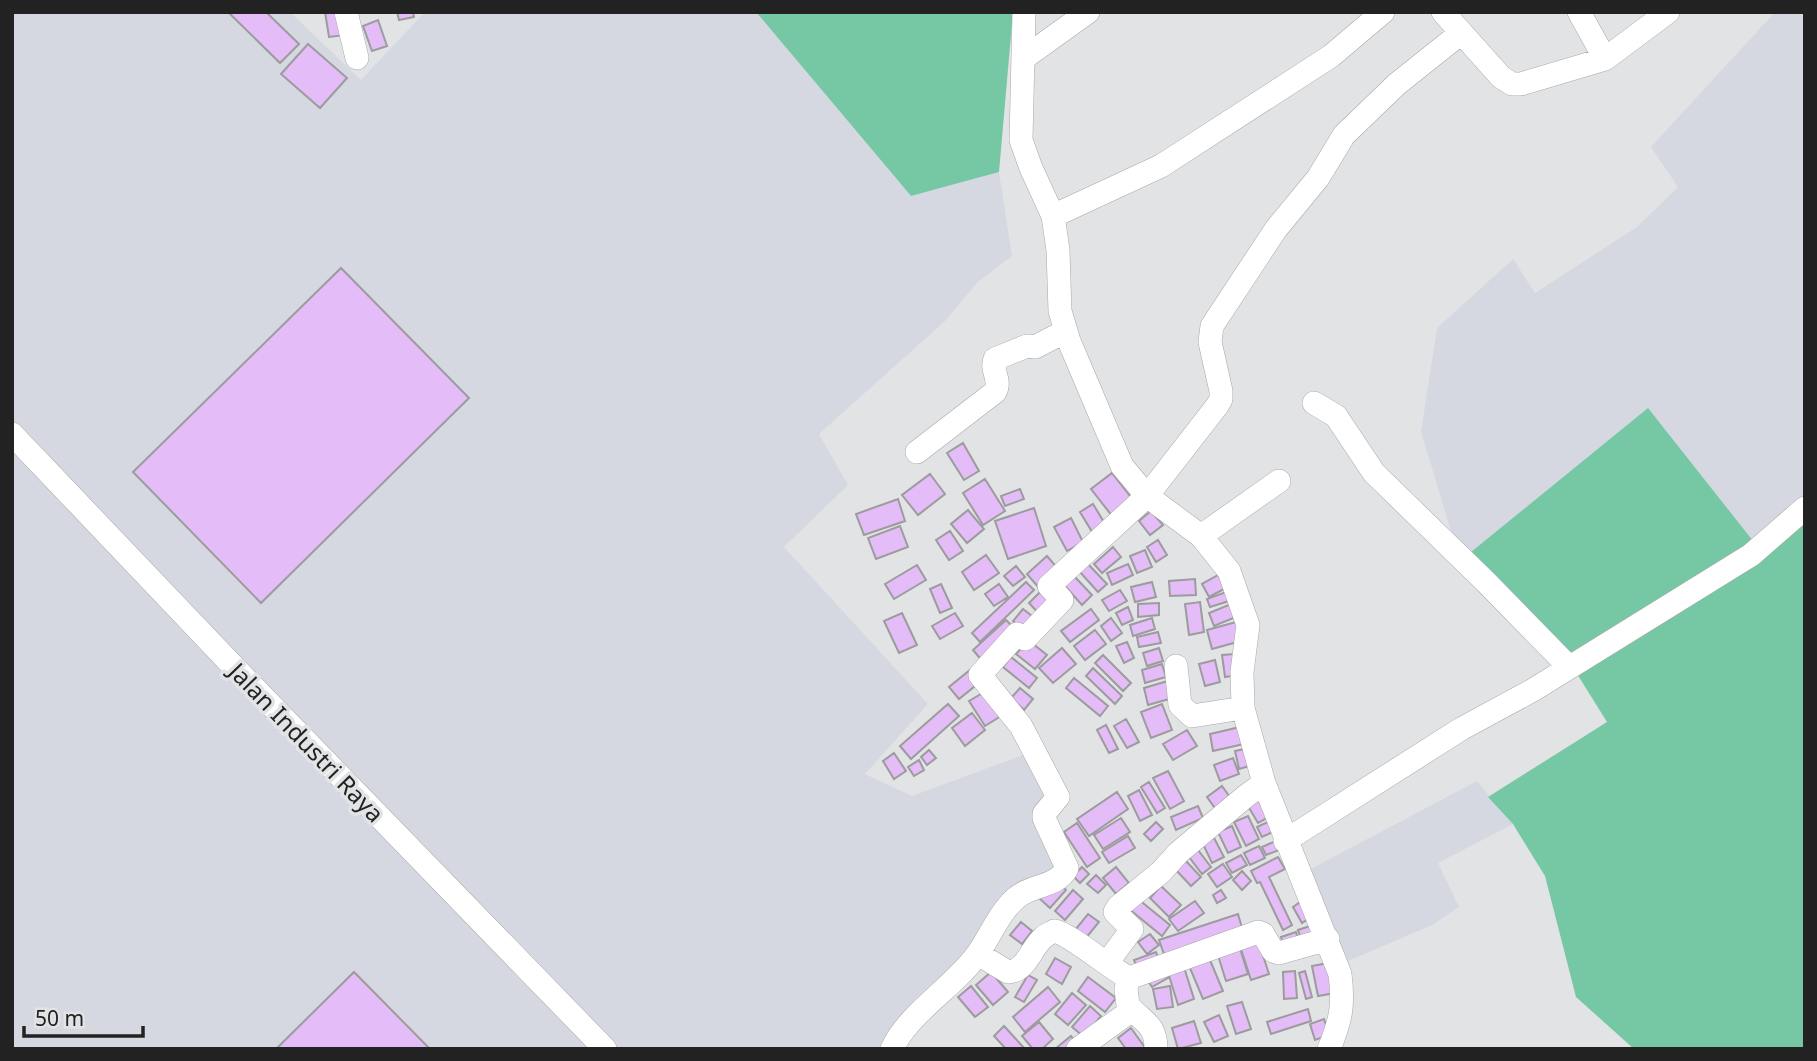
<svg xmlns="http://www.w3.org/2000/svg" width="1817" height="1061" font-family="'Noto Sans',sans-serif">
<rect width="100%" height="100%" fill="#e2e3e5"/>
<!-- built -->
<path fill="#d5d8e1" d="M14,12H290L361,80L425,12H756L911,196L999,172L1012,256L978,282L945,321L819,434L848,485L784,547L928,704L865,774L912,796L1034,751L1059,795L1042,815L1067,872L1020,891L903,1049H12Z
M1775,12H1805V505L1757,546L1460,561L1421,432L1437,328L1513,259L1535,293L1637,227L1678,187L1651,147Z
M1477,781L1513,824L1438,863L1459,907L1432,925L1348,961L1305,872Z"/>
<!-- green -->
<path fill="#76c8a5" d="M756,12H1013L999,172L911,196Z
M1648,408L1757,546L1805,505V1049H1634L1576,997L1545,876L1513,824L1488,797L1607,722L1569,661L1460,561Z"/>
<!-- building -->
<path fill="#e4bcf7" stroke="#9c9b9d" stroke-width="2" d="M228,12H266L299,44L280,63Z
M325,12H342L346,35L329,37Z
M397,12H413L414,17L399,20Z
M378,20L387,46L372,51L363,26Z
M308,44L347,78L320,108L281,74Z
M341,268L469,398L261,603L133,472Z
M963,443L979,471L964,480L947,453Z
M1112,473L1137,505L1116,521L1091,489Z
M930,474L945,494L918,515L902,495Z
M985,479L1005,511L983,525L963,493Z
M1020,489L1024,499L1005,506L1001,496Z
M898,499L905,521L864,535L856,514Z
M1093,504L1107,527L1094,535L1080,512Z
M1034,508L1046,546L1008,559L995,521Z
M968,510L984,529L967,543L951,524Z
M1151,511L1163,525L1150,535L1139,521Z
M1071,518L1083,542L1067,551L1054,527Z
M900,526L908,547L876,559L868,538Z
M950,531L963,551L949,560L936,540Z
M1158,540L1167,555L1156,562L1147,547Z
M1113,547L1121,557L1102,573L1094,564Z
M1145,550L1152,567L1137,573L1130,556Z
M986,555L999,573L974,590L962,572Z
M1047,556L1059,570L1039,588L1027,574Z
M1087,563L1107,584L1098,592L1079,571Z
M1128,564L1133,575L1112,585L1107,573Z
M917,565L926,580L894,599L885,584Z
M1016,566L1025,577L1013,586L1004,576Z
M1218,575L1226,588L1209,597L1202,584Z
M1074,576L1092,595L1082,605L1064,585Z
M1195,579L1196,595L1170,596L1169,581Z
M1026,582L1034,590L980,642L972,633Z
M1152,582L1156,597L1135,602L1131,587Z
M941,584L952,608L940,613L930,589Z
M999,584L1008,597L994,606L985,594Z
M1044,588L1058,603L1042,617L1029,603Z
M1120,590L1127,601L1109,611L1102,600Z
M1226,592L1229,601L1210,607L1207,599Z
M1200,602L1204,632L1189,635L1185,604Z
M1159,603V615L1138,617V604Z
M1231,604L1236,617L1214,626L1209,613Z
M1128,607L1133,620L1122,625L1116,613Z
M1023,609L1037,620L1027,632L1013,621Z
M1091,609L1099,620L1070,642L1061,631Z
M902,613L917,645L899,653L884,621Z
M955,613L963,626L940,639L932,626Z
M1111,618L1122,633L1111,641L1101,626Z
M1152,618L1155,629L1133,636L1130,625Z
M1006,620L1017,631L983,662L973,650Z
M1236,622L1241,641L1212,649L1207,630Z
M1095,630L1106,644L1085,660L1074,646Z
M1158,632L1161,643L1139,647L1137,637Z
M1028,640L1047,655L1035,669L1016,654Z
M1127,642L1134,658L1124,663L1116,646Z
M1062,648L1076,664L1053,683L1039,668Z
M1159,648L1163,661L1147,666L1143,653Z
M1235,654L1238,675L1225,677L1222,655Z
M1103,655L1131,683L1123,691L1095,663Z
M1011,657L1037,678L1029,688L1003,667Z
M1215,660L1220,682L1205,686L1199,664Z
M1162,664L1166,677L1145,683L1142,670Z
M1093,668L1122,696L1115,704L1086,676Z
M970,670L980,682L959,699L949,687Z
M1074,678L1108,706L1100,716L1066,688Z
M1171,680L1176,697L1148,705L1144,688Z
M1020,688L1033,699L1024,710L1011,698Z
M986,691L1001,716L985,726L969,701Z
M948,704L959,716L911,759L900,746Z
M1162,704L1172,730L1151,738L1141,712Z
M972,713L985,730L965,746L952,728Z
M1126,719L1139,742L1127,748L1114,726Z
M1106,725L1118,749L1109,753L1097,730Z
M1240,727L1244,744L1213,751L1210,734Z
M1187,730L1197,746L1173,760L1163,744Z
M1249,748L1253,765L1239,769L1235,751Z
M929,750L936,758L927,765L921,757Z
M894,753L906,771L894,779L883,761Z
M1233,758L1239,774L1220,781L1214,765Z
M919,760L924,770L914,776L908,767Z
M1168,771L1184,801L1170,809L1153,778Z
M1149,782L1165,808L1157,813L1141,787Z
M1222,786L1232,800L1217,811L1207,797Z
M1139,790L1152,815L1140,821L1128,796Z
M1117,792L1128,809L1089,836L1077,819Z
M1261,798L1271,816L1258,823L1248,806Z
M1198,806L1203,818L1176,830L1171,817Z
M1248,816L1259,839L1246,846L1234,822Z
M1121,818L1130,832L1103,849L1094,835Z
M1270,821L1275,831L1262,837L1257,827Z
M1156,822L1163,829L1151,841L1144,834Z
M1077,823L1100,858L1087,867L1064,832Z
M1232,826L1241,847L1228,853L1218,832Z
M1128,836L1135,848L1109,863L1102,852Z
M1213,836L1224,857L1212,863L1202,842Z
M1278,840L1282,849L1266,855L1262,847Z
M1195,846L1211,867L1202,874L1186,853Z
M1259,846L1265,858L1250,865L1244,853Z
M1241,855L1247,865L1232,873L1226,863Z
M1278,857L1285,869L1269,877L1292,925L1283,930L1260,882L1257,883L1251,871Z
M1185,860L1201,877L1191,886L1175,869Z
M1223,864L1232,877L1217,887L1208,874Z
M1082,867L1089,874L1080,883L1073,876Z
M1116,867L1129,883L1116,894L1103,878Z
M1242,871L1251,881L1242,890L1233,880Z
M1096,875L1106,885L1098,893L1087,884Z
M1057,881L1066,890L1050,908L1040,899Z
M1161,886L1181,905L1169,917L1150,898Z
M1073,890L1083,899L1065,920L1055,911Z
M1221,890L1226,898L1217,903L1213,895Z
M1138,899L1170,925L1162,936L1129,909Z
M1303,900L1313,916L1302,923L1293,907Z
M1195,901L1204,913L1178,931L1169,919Z
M1088,914L1099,922L1086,938L1075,930Z
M1238,914L1243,931L1165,957L1159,940Z
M1021,922L1032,931L1022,944L1010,935Z
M1313,925L1318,940L1303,945L1298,930Z
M1296,932L1300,946L1285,951L1281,937Z
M1150,934L1159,945L1147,954L1138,942Z
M1257,937L1269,974L1251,980L1239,943Z
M1238,942L1248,974L1226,981L1216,949Z
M1156,952L1161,966L1139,974L1134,960Z
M1207,953L1223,991L1203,999L1187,961Z
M1055,958L1071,967L1062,984L1046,974Z
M1328,963L1335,993L1318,996L1312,966Z
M1183,964L1194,999L1178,1005L1167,969Z
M1162,969L1168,978L1152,987L1146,978Z
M1295,971L1297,998L1284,999L1283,972Z
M1305,971L1312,997L1306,999L1299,973Z
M354,972L430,1049H276Z
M991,972L1008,992L993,1005L976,985Z
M1028,975L1037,980L1024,1002L1015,997Z
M1088,977L1116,998L1105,1012L1078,991Z
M971,986L988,1007L975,1017L958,997Z
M1170,986L1173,1007L1157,1009L1153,989Z
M1048,987L1060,1002L1025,1032L1013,1017Z
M1072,993L1086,1005L1068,1025L1055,1014Z
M1242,1002L1251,1029L1236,1034L1227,1006Z
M1090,1006L1101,1016L1084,1037L1072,1027Z
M1308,1009L1311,1021L1271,1034L1267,1022Z
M1219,1015L1228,1036L1214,1042L1204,1022Z
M1324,1019L1329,1035L1315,1040L1310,1024Z
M1194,1021L1201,1043L1178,1049L1172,1028Z
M1039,1022L1053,1039L1042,1049H1033L1022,1036Z
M1004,1026L1025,1049H1006L994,1036Z
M1131,1028L1146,1049H1126L1118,1038Z
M1071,1036L1079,1046L1076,1049H1055Z"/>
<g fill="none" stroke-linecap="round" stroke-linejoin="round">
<!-- minor casing -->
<g stroke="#a8a8aa" stroke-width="24">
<path id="minor" d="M346,12L357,58
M1024,12L1021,140L1031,168L1053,216L1058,250L1060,311L1069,341L1122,466L1147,496L1201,536L1229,571L1248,625L1242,672L1243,708L1264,783L1340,974C1344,1005 1341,1020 1329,1049
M1443,12L1501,77L1512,84H1521L1605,59L1668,12
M1579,12L1605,59
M1024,58L1088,12
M1053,216L1161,166L1331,56L1383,12
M1314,403L1336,416L1374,473L1486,582L1569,667
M12,434L234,667L605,1049
M917,452L995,392C1002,380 990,370 995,359L1027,346L1035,347L1066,331
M1201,536L1279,481
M1176,666L1180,705L1192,716L1243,708
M1285,841L1461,729L1533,690L1751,555L1805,508
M978,954L1008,972C1027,971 1031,947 1044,937C1047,934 1051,933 1054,931C1069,933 1111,969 1129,978L1126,989L1128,1005C1141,1021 1156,1023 1156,1049
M1107,963L1132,929L1115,912L1118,907L1161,872L1178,853L1246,796L1264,783
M1129,978L1258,932L1263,934L1273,951L1279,953L1328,939
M892,1049C908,1013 957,985 979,952C991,934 1000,912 1016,898C1030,885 1058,887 1067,868L1044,818V814L1058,797L1021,726L980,675L1017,634L1025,639L1062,600L1049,586L1147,496L1217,406L1221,399V391L1210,342L1212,326L1276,229L1318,178L1344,135L1397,84L1461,33
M1078,1049L1132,1010"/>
</g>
<!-- minor -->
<use href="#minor" stroke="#fff" stroke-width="23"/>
</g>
<g text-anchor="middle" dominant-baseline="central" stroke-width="7" stroke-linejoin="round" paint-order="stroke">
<!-- street labels -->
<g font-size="24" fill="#222223" stroke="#e2e3e5">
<text transform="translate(307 742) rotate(46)">Jalan Industri Raya</text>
</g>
</g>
<!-- border -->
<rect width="1817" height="1061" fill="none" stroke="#222223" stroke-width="28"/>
<!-- scale -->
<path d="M24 1026v10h119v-10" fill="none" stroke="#222223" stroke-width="3.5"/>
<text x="35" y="1026" font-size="21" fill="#222223" stroke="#e2e3e5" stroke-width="5" paint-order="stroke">50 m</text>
</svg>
